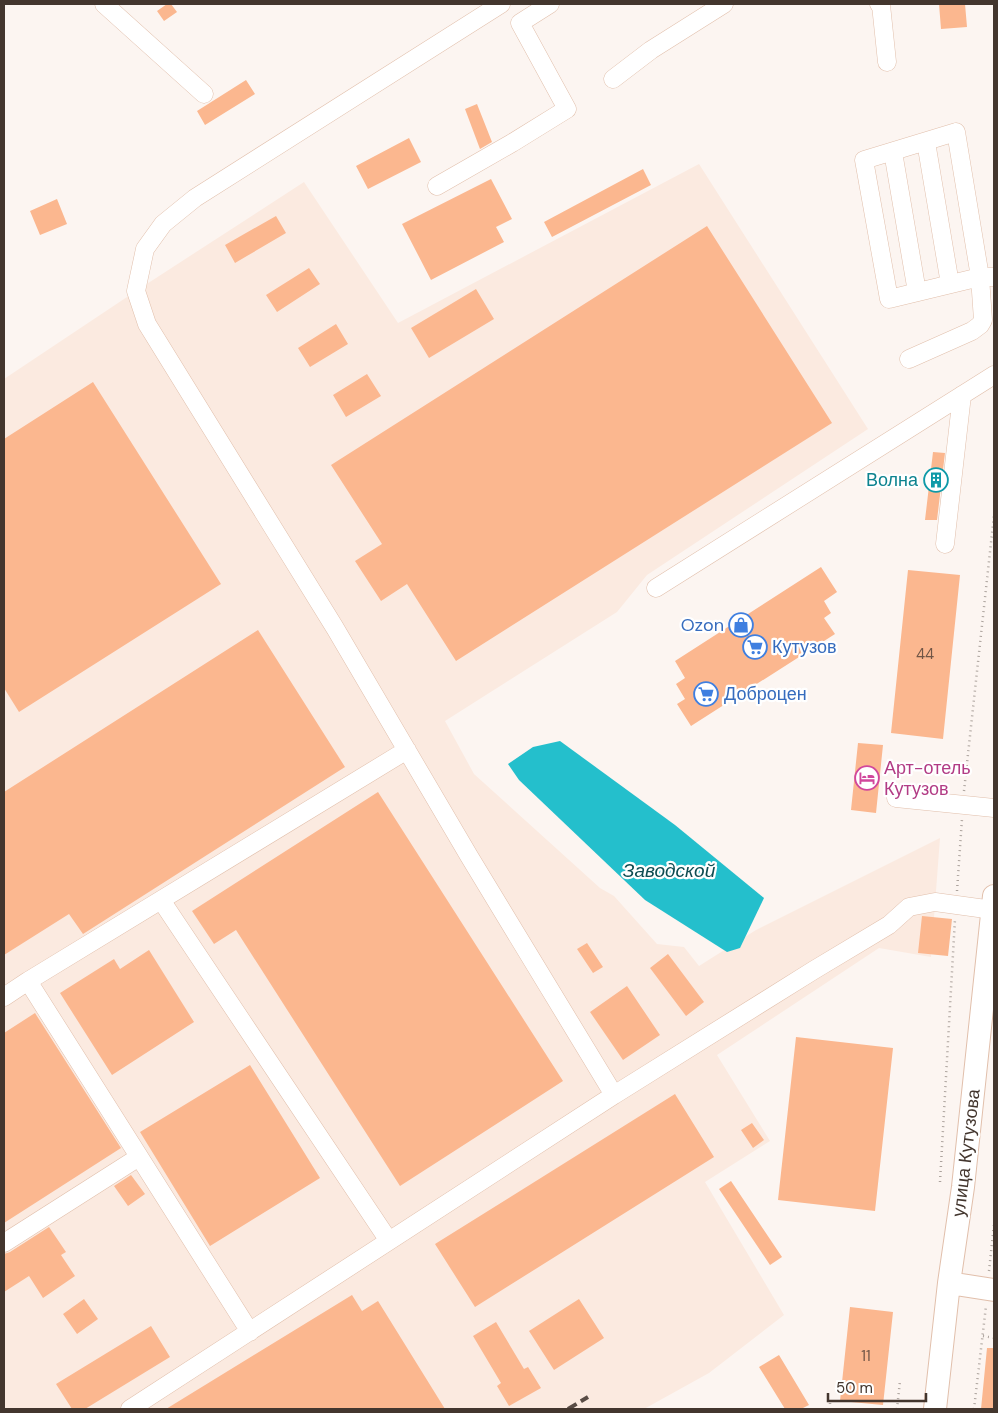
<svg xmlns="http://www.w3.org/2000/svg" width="998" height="1413" font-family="'DM Sans',sans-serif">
<rect width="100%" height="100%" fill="#fcf5f1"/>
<!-- built -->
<path fill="#fbeae0" d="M699,164L868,429L647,575L617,612L445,721L474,774L600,888L614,896L657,944L684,947L699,966L756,930L940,838L931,957L879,948L717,1055L770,1141L705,1182L784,1315L709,1373L644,1409H4V379L136,291L304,182L398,323Z"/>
<!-- water -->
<path fill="#24bfcc" d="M560,741L675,825L764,898L740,948L727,952L645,900L519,780L508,764L533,747Z"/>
<!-- building -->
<path fill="#fbb78f" d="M167,4H171L177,12L164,21L157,11Z
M939,4H965L967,27L941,29Z
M246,80L255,94L205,125L197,111Z
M477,104L492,142L480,149L465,109Z
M409,138L421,162L368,189L356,166Z
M643,169L651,185L552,237L544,222Z
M491,179L512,219L496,227L504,242L431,280L402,224Z
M57,199L67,224L40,235L30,211Z
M276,216L286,233L235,263L225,245Z
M707,226L832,423L456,661L407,584L381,601L355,561L382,544L331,465Z
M309,268L320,284L277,312L266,295Z
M476,289L494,319L429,358L411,328Z
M336,324L348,344L310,367L298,348Z
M367,374L381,396L346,417L333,395Z
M93,382L221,584L19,712L4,688V439Z
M933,452L945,453L937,520H925Z
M821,567L837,592L824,601L831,613L824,618L835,634L691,726L677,704L685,699L676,684L685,678L675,661Z
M908,570L960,575L943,739L891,733Z
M258,630L345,767L83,934L69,914L4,955V792Z
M858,743L883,745L876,813L851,810Z
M378,792L563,1081L400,1186L236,930L214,944L192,911Z
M922,916L952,919L948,956L918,953Z
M587,943L603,967L593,973L577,949Z
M149,950L194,1022L112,1075L60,993L114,959L120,969Z
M668,954L704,1002L686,1016L650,968Z
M627,986L660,1035L623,1060L590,1012Z
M35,1013L121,1148L4,1223V1033Z
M796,1037L893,1048L875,1211L778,1200Z
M250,1065L320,1178L210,1246L140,1132Z
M675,1094L714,1157L475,1307L435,1244Z
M752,1123L764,1140L753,1148L741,1130Z
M131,1175L145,1194L128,1206L114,1186Z
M731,1181L782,1257L770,1265L719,1189Z
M49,1227L66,1252L61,1255L75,1276L43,1298L29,1276L4,1292V1254L10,1252Z
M352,1295L362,1311L378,1301L445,1409H166Z
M84,1299L98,1319L77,1334L63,1314Z
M579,1299L604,1338L554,1370L529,1331Z
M850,1307L893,1312L883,1405L840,1401Z
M496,1322L524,1369L528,1367L541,1388L509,1406L497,1386L501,1383L473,1336Z
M151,1326L170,1357L85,1409H72L56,1384Z
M987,1348H994V1409H981Z
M779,1355L809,1405L801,1409H785L759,1367Z"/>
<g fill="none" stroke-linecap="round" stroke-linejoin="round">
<!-- minor casing -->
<g stroke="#e1bfab" stroke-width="19">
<path id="minor" d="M104,4L204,94
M501,4L195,198L163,224L145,249L136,291L147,324L335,628L469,856L614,1095L814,970L889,925L909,907L935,902L993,910
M879,4L881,5L887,62
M613,79L651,50L724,4
M926,142L950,284
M893,152L917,292
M437,186L512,143L567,109L520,23L550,4
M909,359L972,331L980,325L983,320L980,277L956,132L864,160L889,299L980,277H994
M945,544L962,395
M656,588L994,375
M896,798L994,808
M161,900L389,1241
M4,997L28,981
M4,1243L139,1157
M250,1332L28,981L407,750
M130,1409L614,1095"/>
</g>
<!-- major casing -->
<g stroke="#e1bfab" stroke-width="24">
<path id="major" d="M949,1283L994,1290
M935,1409L949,1283L963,1187L994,896"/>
</g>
<!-- path -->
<path stroke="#aca39d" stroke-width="2.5" stroke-dasharray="1 4" stroke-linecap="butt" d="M964,791L994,515
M957,891L962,819
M940,1182L955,919
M989,1271L994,1224
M983,1336L994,1338
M830,1409V1402
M897,1409L900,1381
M974,1409L986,1306"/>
<!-- minor -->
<use href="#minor" stroke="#fff" stroke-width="18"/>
<!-- major -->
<use href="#major" stroke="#fff" stroke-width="22"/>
<!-- rail -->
<path stroke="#594c45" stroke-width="4" stroke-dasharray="10 5" stroke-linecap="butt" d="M568,1409L588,1397"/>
</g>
<!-- icons -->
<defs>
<g id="building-ring" transform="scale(1.25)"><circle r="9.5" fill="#fff" stroke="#0f9aa8" stroke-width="1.5"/><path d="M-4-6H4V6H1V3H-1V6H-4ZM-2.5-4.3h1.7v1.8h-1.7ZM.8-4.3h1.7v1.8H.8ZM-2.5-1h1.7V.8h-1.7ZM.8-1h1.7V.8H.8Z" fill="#0f9aa8"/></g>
<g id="shop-ring" transform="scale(1.25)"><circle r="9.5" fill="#fff" stroke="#3f7fe0" stroke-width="1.5"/><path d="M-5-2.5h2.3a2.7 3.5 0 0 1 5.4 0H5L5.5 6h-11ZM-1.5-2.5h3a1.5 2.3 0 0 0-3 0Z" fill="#3f7fe0"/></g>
<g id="supermarket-ring" transform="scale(1.25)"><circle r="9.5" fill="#fff" stroke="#3f7fe0" stroke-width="1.5"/><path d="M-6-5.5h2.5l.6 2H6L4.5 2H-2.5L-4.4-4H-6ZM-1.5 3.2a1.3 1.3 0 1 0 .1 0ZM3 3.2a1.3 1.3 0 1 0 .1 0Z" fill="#3f7fe0"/></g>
<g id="hotel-ring" transform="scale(1.25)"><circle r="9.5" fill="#fff" stroke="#d1479c" stroke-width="1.5"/><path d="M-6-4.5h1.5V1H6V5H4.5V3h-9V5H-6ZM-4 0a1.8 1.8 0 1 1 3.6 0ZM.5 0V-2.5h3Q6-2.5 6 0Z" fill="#d1479c"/></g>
</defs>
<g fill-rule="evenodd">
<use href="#building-ring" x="936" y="480"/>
<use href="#shop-ring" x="741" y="625"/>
<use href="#supermarket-ring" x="755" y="647"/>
<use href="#supermarket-ring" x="706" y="694"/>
<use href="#hotel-ring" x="867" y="778"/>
</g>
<g text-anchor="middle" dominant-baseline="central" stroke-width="4.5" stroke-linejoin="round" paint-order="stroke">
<!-- number labels -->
<g font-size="15" fill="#715646">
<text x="925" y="654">44</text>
<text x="866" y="1356">11</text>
</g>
<!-- culture labels -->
<g font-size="18" fill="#0d838f" stroke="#fff" text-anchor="end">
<text x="918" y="480">Волна</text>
</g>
<!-- shop labels -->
<g font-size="18" fill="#366cbe" stroke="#fff" text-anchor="start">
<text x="724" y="625" text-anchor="end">Ozon</text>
<text x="772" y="647">Кутузов</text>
<text x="724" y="694">Доброцен</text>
</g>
<!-- hotel labels -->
<g font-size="18" fill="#b23c85" stroke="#fff" text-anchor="start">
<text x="884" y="768">Арт-отель<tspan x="884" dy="21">Кутузов</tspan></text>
</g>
<!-- street labels -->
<g font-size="18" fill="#43362e" stroke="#fff">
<text transform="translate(966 1153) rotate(-83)">улица Кутузова</text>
</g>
<!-- water labels -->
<g font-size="19" font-style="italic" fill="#0f4d52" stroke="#fff">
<text x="669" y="870">Заводской</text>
</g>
</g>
<!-- border -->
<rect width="998" height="1413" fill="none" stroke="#43362e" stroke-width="10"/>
<!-- scale -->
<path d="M828 1393v8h98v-8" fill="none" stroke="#43362e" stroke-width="2.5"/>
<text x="836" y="1393" font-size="15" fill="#43362e" stroke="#ffffff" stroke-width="4" paint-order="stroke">50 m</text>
</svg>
